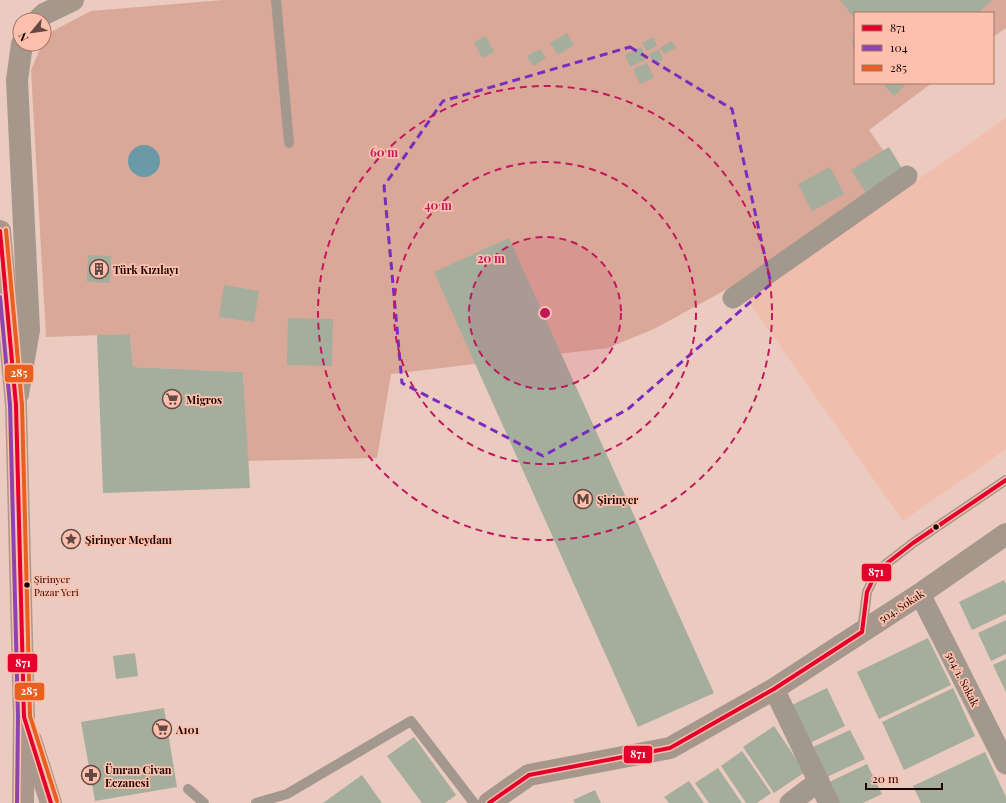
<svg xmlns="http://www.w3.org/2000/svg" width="1006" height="803" font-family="'Playfair Display',serif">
<rect width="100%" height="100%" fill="#ebcabf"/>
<!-- built -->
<path fill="#f1bdad" d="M1006,118V449L903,521L747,299Z"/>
<!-- green -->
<path fill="#daa898" d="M223,0H1006V28L993,37V13H855V83H932L869,130L900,174L738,283L656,328L608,348L391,374L377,458L248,461L243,372L133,367L130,334L46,337L31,70L42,44H44L47,34L91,11Z"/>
<!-- water -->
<path fill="#6a9aa5" d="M128 161a16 16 0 1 1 32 0a16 16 0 1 1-32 0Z"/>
<!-- building -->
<path fill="#a5ad9c" d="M840,0H992L978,13H855V19Z
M567,33L574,45L558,55L550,43Z
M855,33V56L852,41Z
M486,36L494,52L482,58L474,42Z
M653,37L657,46L647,51L642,43Z
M672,41L676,48L664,54L660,48Z
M641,47L647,59L630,67L625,55Z
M540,49L546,58L533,66L527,56Z
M659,49L663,60L654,64L649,54Z
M647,63L654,78L640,84L633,69Z
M882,83H907L894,96Z
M889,147L903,170L866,193L851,170Z
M830,167L844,194L812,211L798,184Z
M509,238L714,693L638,727L434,272Z
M88,255L111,256L110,283L87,282Z
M224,285L259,291L254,322L219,317Z
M288,318L333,319L332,366L287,365Z
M130,334L133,367L243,372L250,488L103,493L97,335Z
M1004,580L1006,584V614L972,630L959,602Z
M1006,620V654L991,661L978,633Z
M928,638L951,685L879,719L857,672Z
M135,653L138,676L116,679L113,656Z
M1006,659V692L993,665Z
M827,688L845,726L810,743L792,705Z
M953,688L975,736L904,770L882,722Z
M164,708L177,787L95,801L81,722Z
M774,726L805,772L774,793L743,747Z
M850,730L865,759L827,777L813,747Z
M414,737L456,795L445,803H422L387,756Z
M742,751L771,793L757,803H746L721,766Z
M985,752L1006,797V803H921L913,786Z
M867,764L882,794L863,803H839L829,782Z
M718,768L742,803H709L695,783Z
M362,775L382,803H323Z
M689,781L704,803H669L664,797Z
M595,790L601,803H575L573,800Z"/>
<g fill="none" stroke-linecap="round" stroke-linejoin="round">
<!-- service -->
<path stroke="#a3988e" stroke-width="10" d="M276,0L289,143
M862,630L867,592L877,571L913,543L1006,480
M188,789L204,803
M256,803L287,794L411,721L474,803"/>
<!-- minor -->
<path stroke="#a3988e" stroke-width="21" d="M733,298L907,176
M920,594L1006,764
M774,689L829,803
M790,803L819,781"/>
<!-- secondary -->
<path stroke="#a5978b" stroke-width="22" d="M38,20L44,14L73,0
M18,394L29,330L17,80L22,44
M489,803L529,775L670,748L774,689L920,594L1006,534"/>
<!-- primary -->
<path stroke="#aa988c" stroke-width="22" d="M0,231L16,405L24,717L23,803
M31,740L51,803"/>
<!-- bus-1 casing -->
<g stroke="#fdc0ad" stroke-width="7">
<path id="bus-1" d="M0,231L16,405L24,717L51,803
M489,803L529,775L670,748L774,689L862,632L867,592L877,571L913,543L1006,480"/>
</g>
<!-- bus-2 casing -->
<g stroke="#fdc0ad" stroke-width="7">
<path id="bus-2" d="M0,297L10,405L18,717L17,803"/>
</g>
<!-- bus-3 casing -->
<g stroke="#fdc0ad" stroke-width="7">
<path id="bus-3" d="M6,230L22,405L30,716L57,801"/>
</g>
<!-- bus-1 -->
<use href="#bus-1" stroke="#e4002b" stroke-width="4"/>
<!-- bus-2 -->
<use href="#bus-2" stroke="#8e44ad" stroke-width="4"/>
<!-- bus-3 -->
<use href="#bus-3" stroke="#e76020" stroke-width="4"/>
</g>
<!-- marked area -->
<path fill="none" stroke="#7b2cbf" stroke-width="3" stroke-dasharray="8 5" stroke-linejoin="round" d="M630,47L732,109L771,284L628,409L543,456L402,383L384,186L443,101Z"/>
<!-- distance rings -->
<circle cx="545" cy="313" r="76" fill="#c2185b" fill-opacity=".12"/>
<g fill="none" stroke="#c2185b" stroke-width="2" stroke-dasharray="7 5">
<circle cx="545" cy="313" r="76"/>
<circle cx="545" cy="313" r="151"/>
<circle cx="545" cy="313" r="227"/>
</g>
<!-- icons -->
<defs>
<g id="building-ring" transform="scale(1)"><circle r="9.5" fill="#fdc0ad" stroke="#644944" stroke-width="1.5"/><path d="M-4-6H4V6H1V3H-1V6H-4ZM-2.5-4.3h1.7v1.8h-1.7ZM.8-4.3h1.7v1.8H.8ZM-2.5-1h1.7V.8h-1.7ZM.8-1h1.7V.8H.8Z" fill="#644944"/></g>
<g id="supermarket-ring" transform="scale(1)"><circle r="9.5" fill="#fdc0ad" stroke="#644944" stroke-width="1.5"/><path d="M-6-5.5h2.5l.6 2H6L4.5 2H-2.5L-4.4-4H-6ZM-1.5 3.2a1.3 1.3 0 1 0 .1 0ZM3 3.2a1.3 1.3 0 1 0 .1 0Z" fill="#644944"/></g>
<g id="metro-ring" transform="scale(1)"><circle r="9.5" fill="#fdc0ad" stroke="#644944" stroke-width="1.5"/><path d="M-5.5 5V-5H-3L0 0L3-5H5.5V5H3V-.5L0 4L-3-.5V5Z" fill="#644944"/></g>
<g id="sight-ring" transform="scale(1)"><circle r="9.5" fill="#fdc0ad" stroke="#644944" stroke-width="1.5"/><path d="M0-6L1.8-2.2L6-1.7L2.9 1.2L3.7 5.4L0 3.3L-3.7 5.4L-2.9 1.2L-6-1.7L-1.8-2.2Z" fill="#644944"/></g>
<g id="pharmacy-ring" transform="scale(1)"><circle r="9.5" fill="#fdc0ad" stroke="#644944" stroke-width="1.5"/><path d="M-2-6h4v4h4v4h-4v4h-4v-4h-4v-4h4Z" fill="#644944"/></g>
</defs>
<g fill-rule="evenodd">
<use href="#building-ring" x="99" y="269"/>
<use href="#supermarket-ring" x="172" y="399"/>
<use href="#metro-ring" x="583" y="499"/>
<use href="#sight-ring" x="71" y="539"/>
<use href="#supermarket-ring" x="162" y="729"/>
<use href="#pharmacy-ring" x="91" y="775"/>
</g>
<!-- markers -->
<g fill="#1c0401" stroke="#fdc0ad" stroke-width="1.5">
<circle cx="936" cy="527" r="3.5"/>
<circle cx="27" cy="585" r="3.5"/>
</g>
<g text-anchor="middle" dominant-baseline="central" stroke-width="3.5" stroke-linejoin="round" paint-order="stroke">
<!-- bus labels -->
<g font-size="10" fill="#1c0401" stroke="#fdc0ad" text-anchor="start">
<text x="34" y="579">Şirinyer<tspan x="34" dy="13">Pazar Yeri</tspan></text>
</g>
<!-- poi labels -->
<g font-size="11" font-weight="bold" fill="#1c0401" stroke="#fdc0ad" text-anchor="start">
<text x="113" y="269">Türk Kızılayı</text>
<text x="186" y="399">Migros</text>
<text x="597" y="499">Şirinyer</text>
<text x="85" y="539">Şirinyer Meydanı</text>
<text x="176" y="729">A101</text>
<text x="105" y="769">Ümran Civan<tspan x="105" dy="13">Eczanesi</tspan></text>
</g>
<!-- street labels -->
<g font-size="11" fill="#1c0401" stroke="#fdc0ad">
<text transform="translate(901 606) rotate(-33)">504. Sokak</text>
<text transform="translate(963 679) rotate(63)">504/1. Sokak</text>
</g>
</g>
<circle cx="545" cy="313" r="6" fill="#c2185b" stroke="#fdc0ad" stroke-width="2"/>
<g font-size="12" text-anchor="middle" font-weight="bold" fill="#c2185b" stroke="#fdc0ad" stroke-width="3.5" stroke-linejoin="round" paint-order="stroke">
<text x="384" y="157">60 m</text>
<text x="438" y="210">40 m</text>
<text x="491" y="263">20 m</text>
</g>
<g stroke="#fdc0ad" stroke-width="1.5">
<rect x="4" y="364" width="30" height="19" rx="4" fill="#e76020"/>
<rect x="861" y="563" width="31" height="19" rx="4" fill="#e4002b"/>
<rect x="7" y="653" width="31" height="20" rx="4" fill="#e4002b"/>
<rect x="14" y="682" width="31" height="19" rx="4" fill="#e76020"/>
<rect x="623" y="745" width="30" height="19" rx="4" fill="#e4002b"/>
</g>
<g font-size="11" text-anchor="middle" font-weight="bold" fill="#fff">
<text x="19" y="377">285</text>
<text x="876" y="576">871</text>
<text x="23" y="667">871</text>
<text x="29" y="695">285</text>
<text x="638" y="758">871</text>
</g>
<!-- legend -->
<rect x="854" y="12" width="140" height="72" fill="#fdc0ad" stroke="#a37568"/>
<rect x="862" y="25" width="20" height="6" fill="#e4002b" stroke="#a37568"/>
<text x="890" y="32" font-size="12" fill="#1c0401">871</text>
<rect x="862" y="45" width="20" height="6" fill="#8e44ad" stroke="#a37568"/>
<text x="890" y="52" font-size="12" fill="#1c0401">104</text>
<rect x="862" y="65" width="20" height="6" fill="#e76020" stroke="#a37568"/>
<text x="890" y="72" font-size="12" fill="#1c0401">285</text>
<!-- north arrow -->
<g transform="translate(32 32) rotate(241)"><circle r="19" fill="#fdc0ad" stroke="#a37568"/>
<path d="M0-3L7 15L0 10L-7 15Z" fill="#644944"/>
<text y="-6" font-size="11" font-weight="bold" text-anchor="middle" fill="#1c0401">N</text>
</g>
<!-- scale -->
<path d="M866 783v6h76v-6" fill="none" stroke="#1c0401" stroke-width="2"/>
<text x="872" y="783" font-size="12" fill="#1c0401" stroke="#fdc0ad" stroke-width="3" paint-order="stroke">20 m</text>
</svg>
